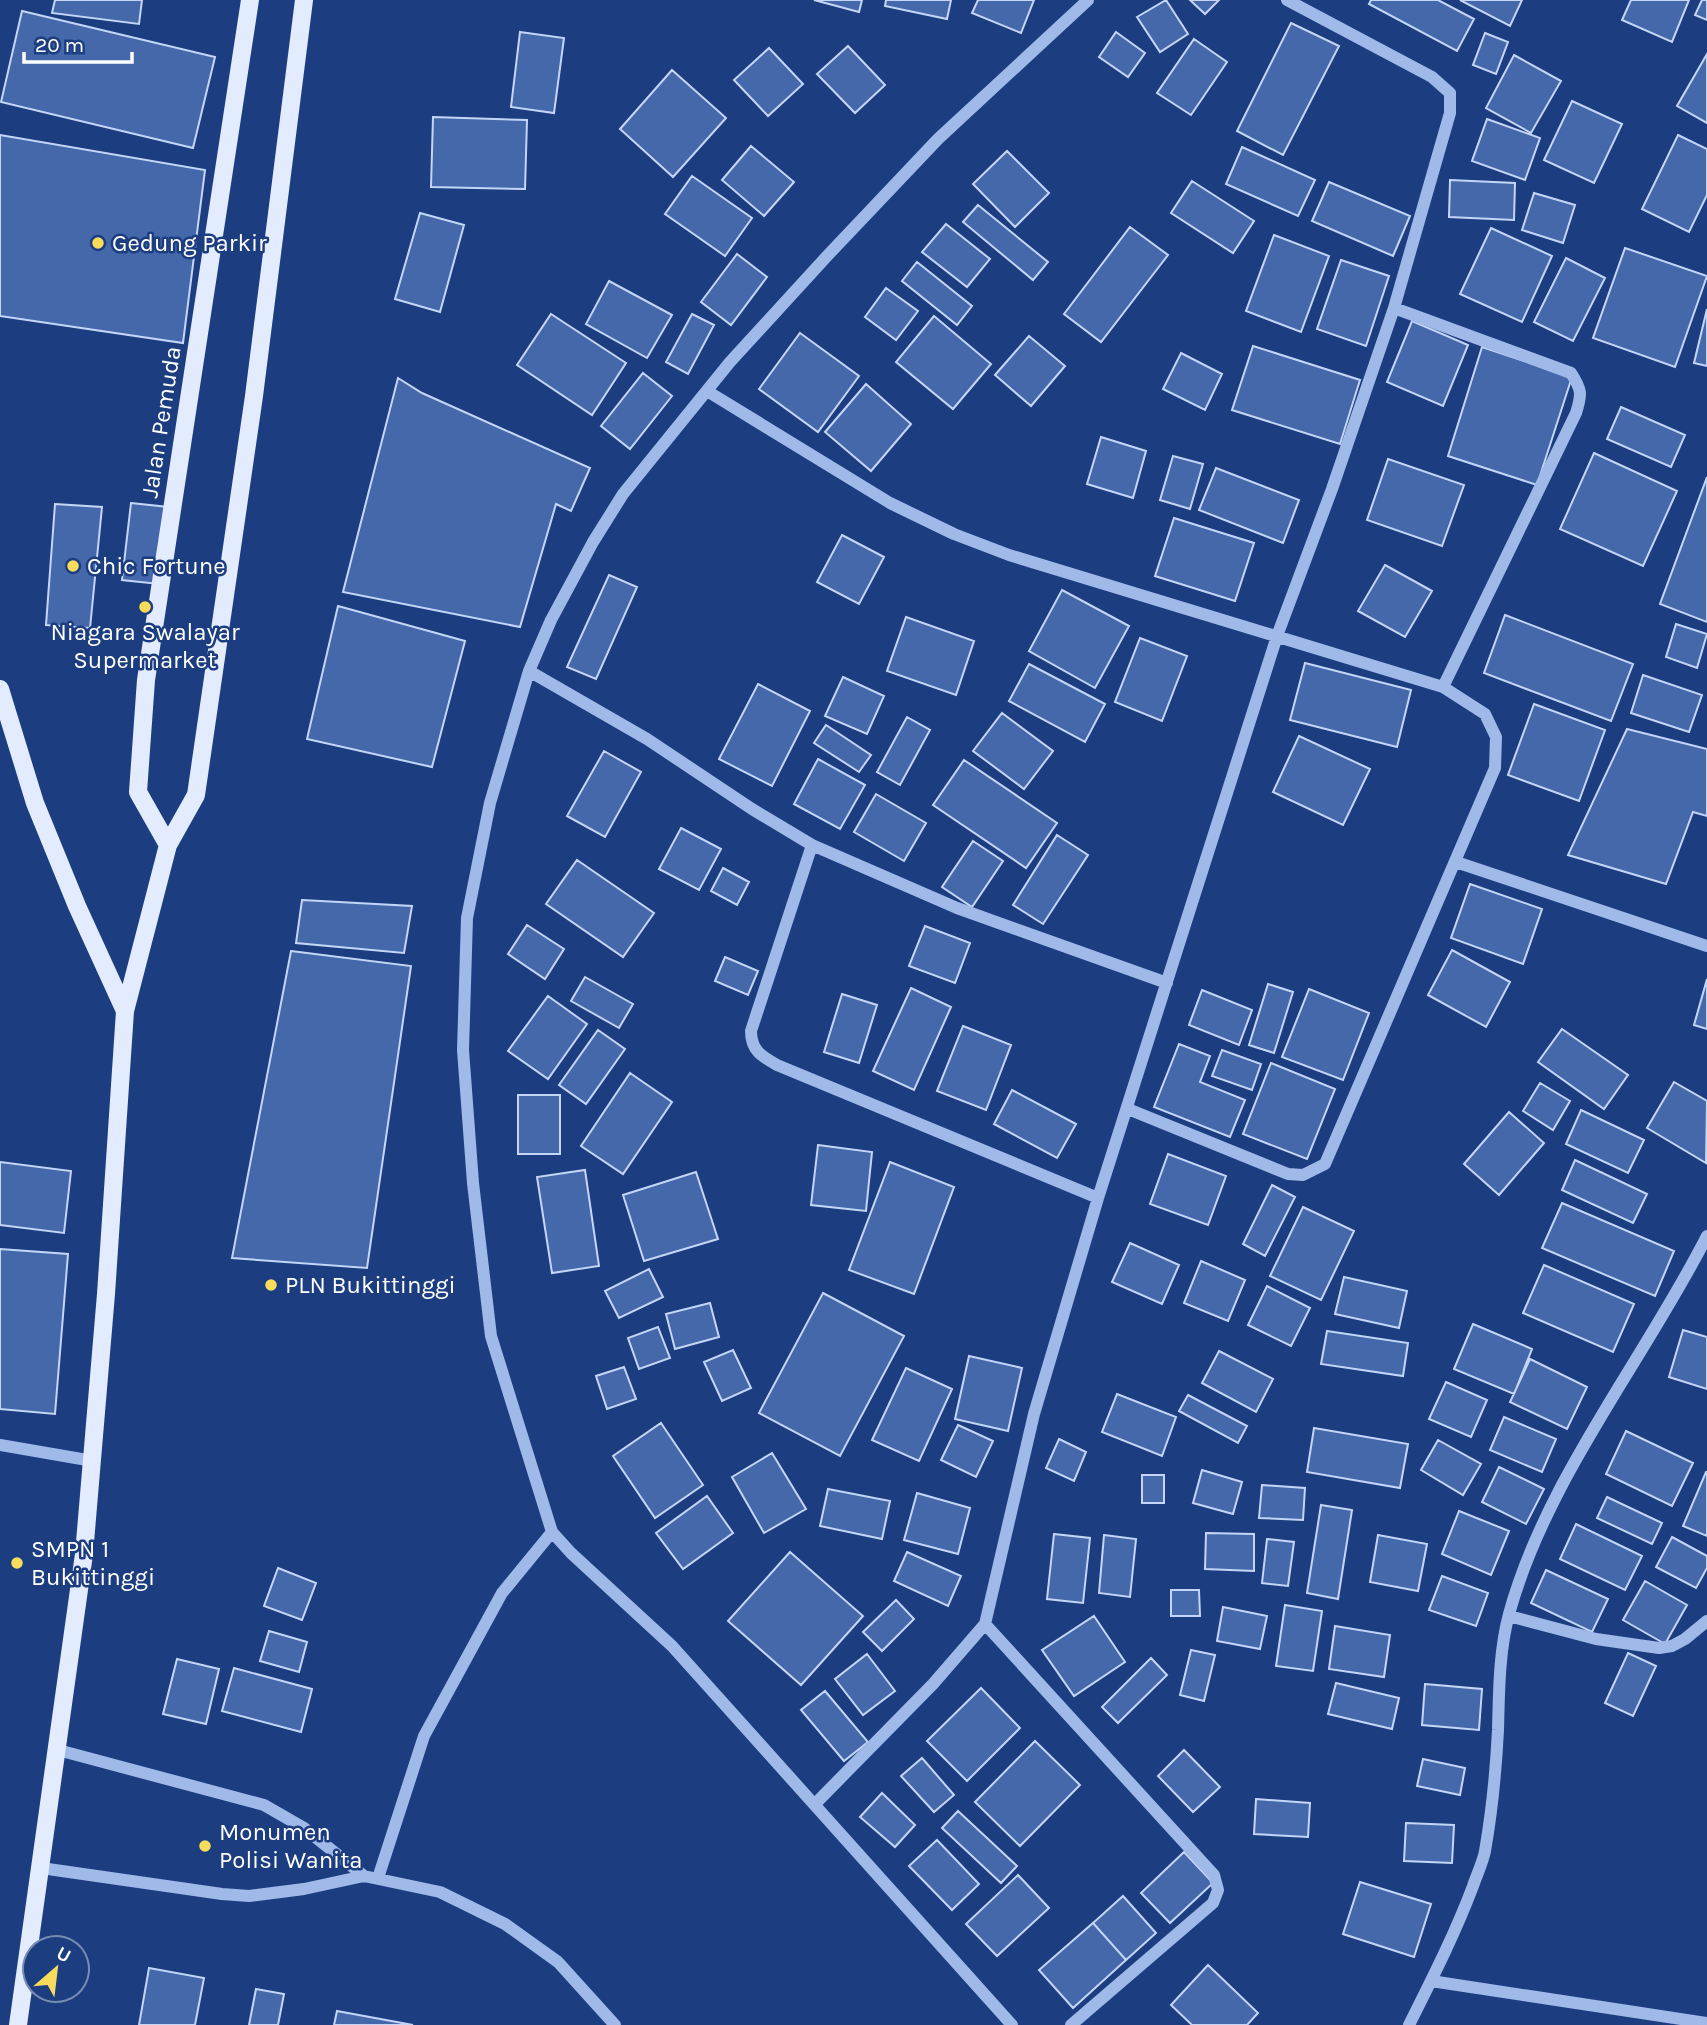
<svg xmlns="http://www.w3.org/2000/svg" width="1707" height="2025" font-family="Karla,sans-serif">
<rect width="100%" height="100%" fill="#1c3e80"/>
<!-- building -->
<path fill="#4468aa" stroke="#c4d6f7" stroke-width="2" d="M55,0H142L139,24L52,13Z
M814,0H862L859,12Z
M886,0H951L947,19L885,6Z
M978,0H1034L1021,33L972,13Z
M1166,0L1188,34L1160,52L1137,17Z
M1190,0H1219L1205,14Z
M1371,0H1438L1474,19L1457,51L1369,4Z
M1460,0H1522L1510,26Z
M1631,0H1689L1672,42L1622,20Z
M1702,0H1707V20L1695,15Z
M22,11L215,57L193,148L1,102Z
M1291,23L1339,46L1283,155L1237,131Z
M520,32L564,38L554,113L511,107Z
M1116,32L1145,53L1128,77L1099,57Z
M1485,33L1508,42L1496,74L1473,65Z
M1194,39L1227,62L1191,115L1157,93Z
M848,46L885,85L855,113L817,74Z
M769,48L803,84L768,116L734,80Z
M1707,54V123L1677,106Z
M1514,55L1561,81L1531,133L1486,108Z
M672,70L726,118L673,177L620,129Z
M1572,101L1622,124L1594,183L1544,160Z
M433,117L527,120L525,189L431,187Z
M1487,119L1540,138L1525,180L1472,161Z
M0,135L205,170L183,343L0,316Z
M1678,135L1707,149V195L1689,232L1642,209Z
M751,146L794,182L764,216L722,180Z
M1242,147L1315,180L1298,216L1226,184Z
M1007,151L1049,193L1015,227L973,184Z
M692,176L752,218L725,256L665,214Z
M1450,180L1515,183L1514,220L1449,217Z
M1192,181L1254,221L1233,253L1171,213Z
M1329,182L1410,216L1393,256L1312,221Z
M1534,193L1575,205L1563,243L1522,230Z
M978,205L1048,262L1033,280L963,222Z
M420,213L464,225L440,312L395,299Z
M946,224L990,259L967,287L922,252Z
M1130,227L1168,255L1101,342L1064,314Z
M1491,228L1552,256L1522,322L1460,294Z
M1274,235L1329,256L1301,332L1246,311Z
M1625,248L1707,276L1675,367L1593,338Z
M737,254L767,277L731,325L701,302Z
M1566,258L1605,278L1573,341L1534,322Z
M1341,260L1389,276L1366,346L1317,329Z
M917,262L972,306L957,325L902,281Z
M609,281L672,315L647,358L586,324Z
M886,288L918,311L896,340L865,317Z
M1707,309V366L1694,363Z
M551,314L626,363L592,415L517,365Z
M692,314L714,325L688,374L666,362Z
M934,316L991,364L953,409L896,362Z
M1412,321L1468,345L1443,406L1387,382Z
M800,333L859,376L818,432L759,389Z
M1029,336L1065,366L1031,406L995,375Z
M1253,346L1360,380L1340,444L1232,410Z
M1482,347L1572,377L1537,485L1448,456Z
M1181,353L1222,374L1205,410L1163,389Z
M643,373L672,396L630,449L601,426Z
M398,378L422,393L590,468L571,511L556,504L520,627L343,592Z
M866,384L911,424L871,471L825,432Z
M1621,407L1685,435L1671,467L1607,439Z
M1101,437L1146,451L1133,498L1087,484Z
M1594,453L1677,491L1643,566L1560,529Z
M1173,456L1203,464L1190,509L1160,500Z
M1388,459L1464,485L1442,546L1367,520Z
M1216,468L1299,500L1283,543L1199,510Z
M1707,477V622L1660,604Z
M131,503L168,507L159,584L122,580Z
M55,504L102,507L90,628L46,625Z
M1174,518L1254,543L1235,601L1155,576Z
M842,535L884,557L859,604L817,582Z
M1385,565L1432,591L1405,637L1358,611Z
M609,575L637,587L596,679L567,667Z
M1062,590L1129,626L1095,688L1029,651Z
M338,606L465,641L432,767L307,739Z
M1505,615L1633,664L1611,721L1484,673Z
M906,617L974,641L956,695L887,671Z
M1676,624L1707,634L1697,668L1666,657Z
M1140,638L1187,656L1162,721L1115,702Z
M1305,663L1411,690L1397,747L1290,720Z
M1029,664L1105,704L1085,742L1009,701Z
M1643,675L1702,695L1689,732L1631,713Z
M843,677L884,696L867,734L825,716Z
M758,684L810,711L772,786L719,759Z
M1534,704L1605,730L1579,801L1508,775Z
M1002,713L1053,751L1024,789L973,751Z
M907,717L930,730L900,785L877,772Z
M826,725L871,755L859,772L814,743Z
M1627,729L1707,749V816L1693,812L1666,884L1568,855Z
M1299,736L1370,769L1343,825L1273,792Z
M604,751L641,772L605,837L567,816Z
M818,759L865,785L840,829L794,804Z
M964,760L1057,823L1026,868L933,805Z
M876,794L926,823L904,861L854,832Z
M681,828L721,849L699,890L659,869Z
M1057,835L1088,855L1043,924L1013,905Z
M973,841L1003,861L972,907L942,887Z
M577,860L654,913L623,957L546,904Z
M723,868L749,882L737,905L711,891Z
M1470,884L1542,909L1523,964L1451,938Z
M302,900L412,906L404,953L296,943Z
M527,925L564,949L545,979L508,954Z
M925,926L970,943L955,983L909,966Z
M1452,950L1510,982L1486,1027L1428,995Z
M291,951L411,966L367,1268L232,1258Z
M725,957L758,971L748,995L715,981Z
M585,977L633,1004L619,1028L571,1001Z
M1707,979V1029L1694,1025Z
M1268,984L1293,992L1274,1053L1249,1045Z
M911,988L951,1007L914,1090L873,1071Z
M1309,989L1369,1013L1343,1080L1282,1057Z
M1202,990L1252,1010L1239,1045L1189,1025Z
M842,994L877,1005L859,1063L824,1052Z
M548,996L587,1024L548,1079L508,1051Z
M963,1026L1011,1045L986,1110L937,1091Z
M1562,1029L1628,1075L1604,1109L1538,1062Z
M598,1030L625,1049L586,1104L559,1085Z
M1179,1044L1210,1056L1200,1082L1245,1100L1230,1137L1154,1107Z
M1222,1050L1261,1064L1252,1090L1212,1076Z
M1271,1063L1335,1089L1307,1159L1243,1134Z
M630,1073L672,1102L623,1174L581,1146Z
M1674,1082L1707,1101L1706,1163L1647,1128Z
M1540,1083L1570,1101L1553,1130L1523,1111Z
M1012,1090L1076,1124L1057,1158L994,1124Z
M518,1095H560V1154H518Z
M1581,1110L1644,1140L1628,1173L1566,1144Z
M1509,1112L1544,1143L1499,1195L1464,1164Z
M818,1145L872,1152L866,1211L811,1205Z
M1168,1154L1226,1176L1208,1225L1150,1204Z
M1575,1160L1647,1194L1633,1223L1562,1190Z
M0,1162L71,1171L64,1233L0,1225Z
M890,1162L954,1187L914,1294L849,1270Z
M585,1170L599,1266L552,1273L537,1177Z
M696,1172L718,1239L644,1261L623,1195Z
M1272,1185L1295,1197L1265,1256L1243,1244Z
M1562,1203L1674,1251L1655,1296L1542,1248Z
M1303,1207L1354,1231L1321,1300L1270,1276Z
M1130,1243L1179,1265L1162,1304L1112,1282Z
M0,1249L68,1254L55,1414L0,1409Z
M1201,1261L1245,1280L1228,1321L1184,1303Z
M1544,1265L1634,1304L1613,1352L1523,1313Z
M649,1269L663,1297L619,1318L605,1291Z
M1344,1277L1407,1291L1399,1328L1335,1314Z
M1267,1286L1310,1308L1291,1346L1248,1325Z
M823,1293L904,1336L840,1456L759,1413Z
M710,1303L719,1337L675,1349L666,1314Z
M1473,1324L1532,1349L1514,1394L1454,1369Z
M658,1327L670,1358L639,1369L628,1338Z
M1683,1330L1707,1337V1389L1669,1377Z
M1327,1331L1408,1343L1403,1376L1321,1364Z
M733,1350L751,1388L722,1401L704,1362Z
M1219,1351L1273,1379L1256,1412L1202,1383Z
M969,1356L1022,1368L1008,1431L955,1419Z
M1530,1359L1587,1387L1567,1429L1510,1402Z
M624,1367L636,1399L607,1409L596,1376Z
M906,1368L952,1389L919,1461L872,1440Z
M1446,1382L1487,1400L1471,1437L1429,1419Z
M1117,1394L1176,1417L1162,1456L1102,1432Z
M1188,1395L1247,1426L1238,1443L1179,1411Z
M1504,1417L1556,1439L1542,1472L1490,1450Z
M661,1423L703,1485L655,1518L613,1456Z
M958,1425L993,1441L976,1477L941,1460Z
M1314,1428L1408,1444L1400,1488L1307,1472Z
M1626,1431L1693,1463L1672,1506L1606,1474Z
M1059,1439L1086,1452L1074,1481L1046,1468Z
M1438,1440L1481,1464L1463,1495L1421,1470Z
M772,1453L806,1509L764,1533L732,1477Z
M1499,1467L1544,1489L1526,1524L1482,1502Z
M1202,1470L1242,1482L1233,1514L1193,1503Z
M1706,1472H1707V1536L1683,1526Z
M1142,1475H1164V1503H1142Z
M1262,1485L1305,1488L1303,1520L1259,1518Z
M828,1489L890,1501L882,1539L820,1526Z
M917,1493L970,1508L958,1554L904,1540Z
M707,1496L733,1533L683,1569L656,1533Z
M1607,1497L1662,1523L1652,1544L1597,1518Z
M1321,1505L1352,1510L1338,1599L1307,1593Z
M1459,1511L1509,1531L1491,1575L1442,1554Z
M1576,1524L1642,1556L1625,1590L1560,1559Z
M1206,1533L1254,1534V1571L1205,1569Z
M1054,1534L1090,1538L1083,1603L1047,1599Z
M1104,1535L1136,1539L1130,1597L1099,1593Z
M1378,1535L1427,1544L1418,1591L1370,1582Z
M1672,1537L1707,1556V1568L1696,1588L1656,1567Z
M1267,1539L1294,1542L1288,1586L1262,1583Z
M790,1552L863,1616L801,1685L728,1621Z
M907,1552L961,1576L948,1606L894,1581Z
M278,1568L316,1583L302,1620L264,1606Z
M1546,1570L1608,1599L1592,1632L1531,1603Z
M1442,1576L1488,1593L1476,1626L1429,1610Z
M1645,1581L1687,1605L1665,1644L1623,1620Z
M1171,1590H1199L1200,1616H1171Z
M896,1600L914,1619L882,1651L863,1632Z
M1285,1605L1322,1611L1313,1671L1276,1666Z
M1223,1607L1267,1616L1260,1649L1217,1641Z
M1094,1616L1125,1662L1074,1696L1042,1650Z
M1335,1626L1390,1635L1384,1677L1329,1669Z
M269,1631L307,1642L299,1672L260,1661Z
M1191,1650L1215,1655L1204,1701L1180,1695Z
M1628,1653L1656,1666L1633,1716L1605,1703Z
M867,1654L895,1691L863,1715L835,1679Z
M1151,1658L1167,1675L1118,1723L1102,1707Z
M177,1659L219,1669L206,1724L163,1714Z
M234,1668L312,1689L301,1732L222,1711Z
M1336,1683L1399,1698L1392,1729L1328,1714Z
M1425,1684L1482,1689L1479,1730L1422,1725Z
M981,1688L1020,1728L967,1781L927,1741Z
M825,1691L868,1742L844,1761L801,1710Z
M1035,1741L1080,1785L1020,1846L975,1802Z
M1184,1750L1220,1787L1193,1812L1158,1776Z
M922,1758L954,1795L934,1812L901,1776Z
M1423,1759L1465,1768L1460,1795L1417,1786Z
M882,1793L915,1825L895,1847L860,1817Z
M1256,1799L1310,1803L1308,1837L1254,1834Z
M958,1811L1017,1866L1001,1883L942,1828Z
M1406,1823L1454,1825L1452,1863L1404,1861Z
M937,1840L979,1884L952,1910L909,1866Z
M1184,1852L1213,1883L1170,1923L1141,1893Z
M1018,1875L1049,1908L997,1956L966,1924Z
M1360,1882L1431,1904L1414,1957L1343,1934Z
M1123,1896L1156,1933L1126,1960L1093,1923Z
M1093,1923L1126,1960L1073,2008L1039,1970Z
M1208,1965L1258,2013L1247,2025H1192L1171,2005Z
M149,1968L204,1978L195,2025H139Z
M256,1989L284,1994L278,2025H249Z
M337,2011L413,2025H334Z"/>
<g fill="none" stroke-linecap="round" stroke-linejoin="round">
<!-- minor -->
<path stroke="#9fb9e9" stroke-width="12" d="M1394,308L1571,373C1582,390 1582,394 1576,413L1443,687
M707,391L890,503L954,534L1009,555L1443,687L1485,714L1496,737L1495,768L1325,1164L1303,1175L1288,1174L1128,1109
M529,671L647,739L752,809L812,845L957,908L1167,983
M812,845L751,1031C751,1050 761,1056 777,1065L1098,1198
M1456,862L1707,946
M0,1445L93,1461
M1509,1616L1596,1639L1659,1648L1672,1646L1685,1639L1707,1621
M985,1624L1214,1875L1218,1890L1213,1903L1071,2025
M58,1750L264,1805L304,1828L364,1876
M815,1804L933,1684L985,1624L1034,1414L1098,1198L1277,636L1332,489L1394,308L1450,113V93L1432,77L1287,0
M41,1868L222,1894L249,1896L304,1889L364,1876L440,1892L505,1924L558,1962L615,2025
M378,1878L424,1736L502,1593L552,1532
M1431,1981L1707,2023
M1012,2025L672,1646L571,1553L552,1532L491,1336L473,1183L463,1050L467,918L490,803L529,671L551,620L593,542L623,494L730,362L828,255L938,139L1088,0
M1409,2025C1432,1979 1455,1934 1473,1886C1477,1874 1483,1862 1485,1851C1492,1811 1496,1770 1498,1730C1499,1692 1499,1651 1509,1614C1546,1479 1644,1360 1707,1236"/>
<!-- major -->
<path stroke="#e3ebfe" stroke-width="18" d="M0,689L35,803L77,906L125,1011
M168,845L138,792L146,680L250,0
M18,2025L84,1554L106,1294L125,1011L168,845L196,795L254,396L304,0"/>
</g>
<!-- markers -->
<g fill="#fadc5d" stroke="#1c3e80" stroke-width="2.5">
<circle cx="98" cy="243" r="7"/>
<circle cx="73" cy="566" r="7"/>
<circle cx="145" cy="607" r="7"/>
<circle cx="271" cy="1285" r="7"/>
<circle cx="17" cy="1563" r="7"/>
<circle cx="205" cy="1846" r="7"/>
</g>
<g text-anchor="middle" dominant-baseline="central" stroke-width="5" stroke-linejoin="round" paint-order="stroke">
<!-- poi labels -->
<g font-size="24" fill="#fff" stroke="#1c3e80" text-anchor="start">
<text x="112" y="243">Gedung Parkir</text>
<text x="87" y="566">Chic Fortune</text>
<text x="145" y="632" text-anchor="middle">Niagara Swalayar<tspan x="145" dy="28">Supermarket</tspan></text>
<text x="285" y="1285">PLN Bukittinggi</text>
<text x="31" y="1549">SMPN 1<tspan x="31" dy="28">Bukittinggi</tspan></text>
<text x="219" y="1832">Monumen<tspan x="219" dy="28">Polisi Wanita</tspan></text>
</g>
<!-- street labels -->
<g font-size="24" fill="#fff" stroke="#1c3e80">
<text transform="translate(161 422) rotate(-81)">Jalan Pemuda</text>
</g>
</g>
<!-- north arrow -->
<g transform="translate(56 1969) rotate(28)"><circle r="33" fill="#1c3e80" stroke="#778bb3" stroke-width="2"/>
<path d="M0-5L12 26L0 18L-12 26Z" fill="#fadc5d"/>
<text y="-10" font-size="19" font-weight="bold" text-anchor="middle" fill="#ffffff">U</text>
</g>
<!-- scale -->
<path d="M24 52v10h108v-10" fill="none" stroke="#ffffff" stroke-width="3.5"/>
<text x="35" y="52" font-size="21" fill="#ffffff" stroke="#1c3e80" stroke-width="5" paint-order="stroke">20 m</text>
</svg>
